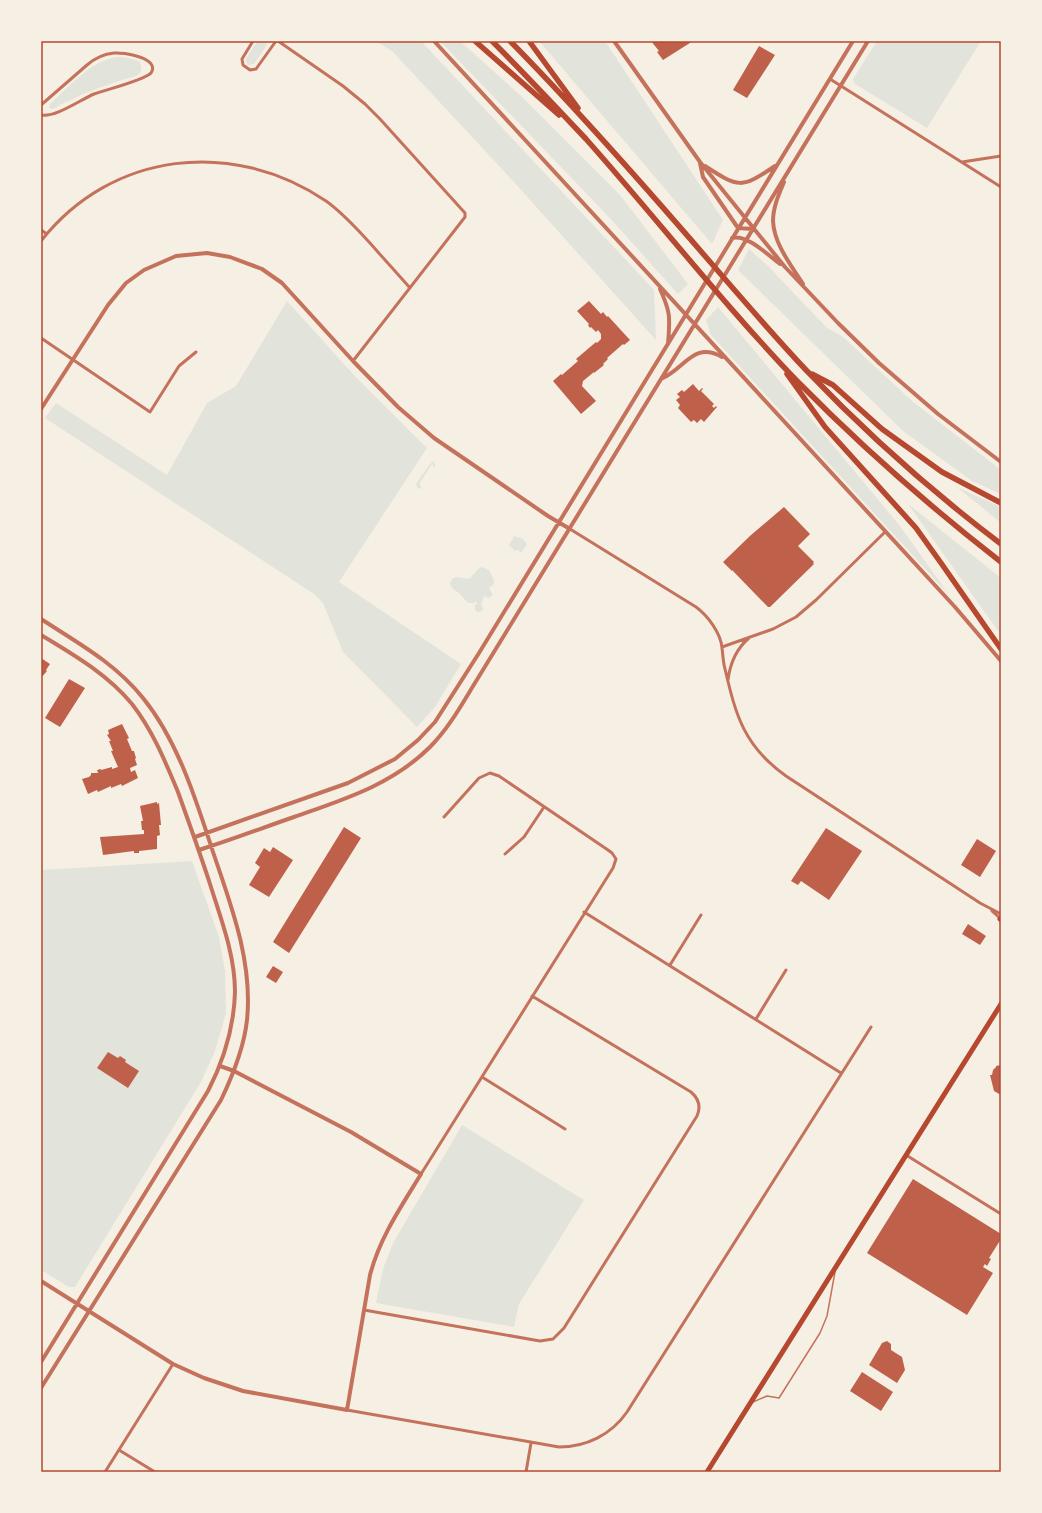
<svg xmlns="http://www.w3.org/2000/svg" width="1042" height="1513" font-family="Manrope,sans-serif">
<rect width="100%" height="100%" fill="#f6efe4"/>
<!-- green -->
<path fill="#e2e4dc" d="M258,41H263L265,43L266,42L267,45L254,64L248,65L246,61V58Z
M376,41H421L654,290L656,340L512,180L393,52Z
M440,41H460L520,95L621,196L688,284L678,294L608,216Z
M539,41H605L723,220L712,244Z
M877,41H981L927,128L855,84L853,79Z
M116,57H124L139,61C143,67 142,73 136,76C107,84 80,94 53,109L49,108L50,104C70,86 89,62 116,57Z
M749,249L768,266L827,328L842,336L912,401L1001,470V494L972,481L903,431L738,270Z
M287,301L353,374L427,448L339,582L461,664L435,707L417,727L343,652L323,603L314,594L45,418L56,403L167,475L207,403L236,386Z
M718,307L900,526L950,596L711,335L706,320Z
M434,461L435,466L434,467L432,464L420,483L421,488L418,489L416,484L429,465Z
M957,487L1001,507V523Z
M908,504L1001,578V635Z
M514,536L523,539L527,544L521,553L518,550L515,551L509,545Z
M481,567L489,570L494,580V584L489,588L493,595L489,598L484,596L481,605L483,608L482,611L478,612L475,610V605L477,604V602C465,605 467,601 460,594C458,592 454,590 452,588L450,583L452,579L456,577L469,579C474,575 476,570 481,567Z
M192,861L219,937L225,971L226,1013L215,1051L201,1082L75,1287H69L41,1270V870Z
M462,1125L584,1200L519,1304L514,1327L376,1303L383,1269L393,1243Z"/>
<!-- building -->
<path fill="#bf614a" d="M651,41H693L663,60L657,52L659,51Z
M759,46L775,55L747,98L733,90Z
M589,301L601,314L603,312L607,317L608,316L630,340L624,345L623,344L607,358L608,359L603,364L604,365L594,373V372L583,381L582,386L596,401L581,414L553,381L561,374L562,375L578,361L576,359L596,342L597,343L601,339V334L598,330L596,332L591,327L590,328L588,325L589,324L577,311Z
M693,384L699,391L702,388L703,389L701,391L714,404L712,406L714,408L716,406L717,407L704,422L701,419L697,423L694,420L691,422L678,408L680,405L676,400L680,397L677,394L682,390L684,392Z
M784,507L810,534L798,546L814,562L813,563L814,564L770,607H768L732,570V571L723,562L751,535Z
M41,658L50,664L46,670L47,671L41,678Z
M69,679L85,688L60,727L45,718Z
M122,724L129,738L127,739L132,751H134L136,758L135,759L137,765L130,768L131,772L135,770L138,778L122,786L121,784L111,788V786L98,792L97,790L88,794L82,779L89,777L91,775V773H98L97,770L101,769V770L112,767V769L118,767L111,751H113L109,741H111L107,735L109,734L108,730Z
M157,802V804L159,803L161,825H159L160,835L157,836V849L139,851V853H134V851L103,855L100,837L144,834V830H142L141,821H143L140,806Z
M344,827L361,838L289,953L273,942Z
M826,828L862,851L829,900L801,881L798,885L791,881Z
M977,839L996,851L980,877L961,865Z
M273,847L293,860L269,897L249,885L260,867L255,863L264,848L270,852Z
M968,924L986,936L980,945L962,934Z
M273,966L283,972L276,983L266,977Z
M108,1052L118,1058L120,1056L126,1060L125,1062L139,1071L128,1088L97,1068Z
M1001,1065V1095L994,1091L990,1075H992L993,1070L996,1067V1066Z
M913,1179L1001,1234V1239L989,1258L991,1259L987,1266L985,1264L983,1267L993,1273L967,1315L867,1253Z
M887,1341L891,1344V1350L902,1357L905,1370L897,1383L869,1365L882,1343Z
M862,1372L893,1392L881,1411L850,1391Z"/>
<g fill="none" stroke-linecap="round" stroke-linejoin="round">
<!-- service -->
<path stroke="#c5725c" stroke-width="1.5" d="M753,1402L767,1396L779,1398L820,1333L827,1316L835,1272"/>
<!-- minor -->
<path stroke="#c5725c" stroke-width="3" d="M253,41L242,59L243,65L250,70L256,69L276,41
M278,41L343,86L365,104L380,119L465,213V217L353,361
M830,79L1001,187
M41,105L87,65C95,58 104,54 114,53C123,52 161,58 151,73C145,80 105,90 94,94C80,100 55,118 41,115
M962,162L1001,156
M41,230L47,234
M41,241C112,151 233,138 326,201C343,213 356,228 370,243C383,258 397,273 410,288
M41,338L150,412L179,366L196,352
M570,529L696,607C707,615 721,633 722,648C723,655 723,662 725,669C736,716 744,746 786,776L980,903L1001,914
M722,647L773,629L796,617L816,600L885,532
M728,680C730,664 736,649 749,638
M505,854L524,837L544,807
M992,911L1001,919
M584,912L841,1073
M670,965L701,915
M756,1019L786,970
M482,1077L565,1129
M906,1155L1001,1214
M421,1174L613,868L616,859L612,853L608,850L499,776L490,773L479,778L444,817
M364,1310L540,1341L553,1339L564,1328L697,1116C701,1107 699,1099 691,1092L532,996
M347,1410L559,1447C586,1447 611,1435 627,1412L871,1027
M119,1450L155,1472
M105,1472L173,1364
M526,1472L531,1443"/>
<!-- tertiary -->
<path stroke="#c5725c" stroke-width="4" d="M434,41L955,607L1001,661
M614,41L700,162L785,267L838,323L879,363L938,414L1001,462
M700,163L703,177L738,228
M705,166C739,188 741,189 775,166
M784,182C779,194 773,207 773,221C774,244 791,265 803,284
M738,228L753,229
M732,238C747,234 768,255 780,264
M660,289C671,313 670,318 668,344
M663,378C685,368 694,341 722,357
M41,409L108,305L126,283L144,270L176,256L207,253L230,257L262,269L282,283L353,361L398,407L434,438L548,516L570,529
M41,619C78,643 115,663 143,698C178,741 196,800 213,852C231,905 253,962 247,1020C244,1048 233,1075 221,1100L41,1388
M41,635C74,655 107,674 132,704C153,731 165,761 178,792C189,823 200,853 210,884C221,919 235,955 235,992C234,1027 224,1060 208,1091L41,1362
M195,837L348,783L395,759L418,740L435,722L479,653L853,41
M199,850C231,840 262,828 294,817C342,800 392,785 430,747C450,727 463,702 478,678L868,41
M41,1281L173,1364L204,1378L243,1391L347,1410L370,1275C380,1237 401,1207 421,1174L351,1132L234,1071L220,1066"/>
<!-- trunk -->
<path stroke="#b5482f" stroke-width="5" d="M1000,919L1001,920
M707,1472L1001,1004"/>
<!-- motorway -->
<path stroke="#b5482f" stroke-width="5.5" d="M475,41L559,115
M492,41C524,73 555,106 586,139C657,219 724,305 798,382C862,447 929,506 1001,562
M510,41C578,110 642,183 705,256C738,294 771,333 806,370C866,433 931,491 1001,544
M529,41L578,108
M787,374L825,427L916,528L941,563L1001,649
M812,374L833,385L882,429L942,472L1001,503"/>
</g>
<!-- border -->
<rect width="1042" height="1513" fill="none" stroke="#f6efe4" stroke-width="84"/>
<rect x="42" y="42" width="958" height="1429" fill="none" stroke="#b5482f" stroke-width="1.5"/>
</svg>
